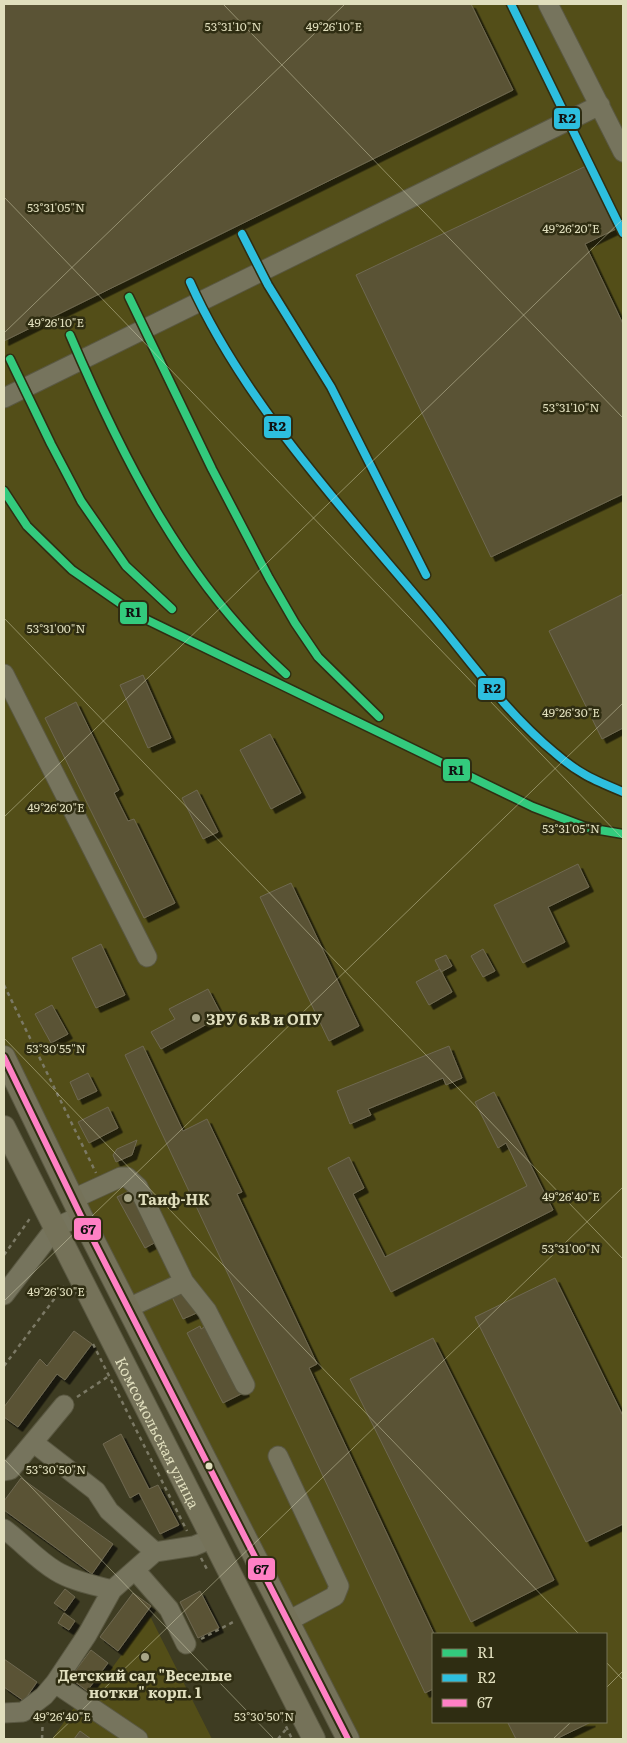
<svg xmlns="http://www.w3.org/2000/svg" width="627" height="1743" font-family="Literata,serif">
<defs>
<filter id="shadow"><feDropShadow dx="4.5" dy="4.5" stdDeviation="0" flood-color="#0009"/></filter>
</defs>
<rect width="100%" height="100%" fill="#3e3c22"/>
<!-- built -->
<path fill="#534e18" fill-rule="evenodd" d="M4,4H623V1739H349L4,1047ZM433,1634H606V1722H433Z
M150,1616L212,1739H52L76,1705L90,1698Z"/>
<!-- building -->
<path fill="#5a5235" stroke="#6f6951" filter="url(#shadow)" d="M4,4H471L513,90L4,341Z
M586,166L616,229L585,244L623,324V494L491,557L356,275Z
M623,594V728L602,739L549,631Z
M143,675L171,738L148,748L120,685Z
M76,702L119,790L114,793L128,821L134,819L175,903L144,918L45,718Z
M270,734L301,793L271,809L240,750Z
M197,790L218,832L203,839L182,798Z
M578,864L589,887L548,907L565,942L523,963L494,905Z
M291,883L359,1026L329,1041L260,897Z
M101,944L125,995L96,1008L72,958Z
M483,949L495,971L483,977L471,956Z
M446,955L452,966L441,972L435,960Z
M440,969L452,992L429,1005L416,982Z
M208,989L222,1016L161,1049L151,1032L175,1019L169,1009Z
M52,1005L68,1034L51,1043L35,1014Z
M143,1046L183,1131L207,1119L242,1192L237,1194L317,1364L309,1368L434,1634L433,1689L425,1693L125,1055Z
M449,1046L462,1078L446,1085L443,1078L368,1109L371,1115L350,1124L337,1091Z
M88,1073L97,1091L78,1100L70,1082Z
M494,1092L553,1210L391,1292L328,1168L349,1157L364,1188L353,1194L385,1257L527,1186L506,1143L498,1148L475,1102Z
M108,1107L118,1128L89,1143L78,1122Z
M137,1140L132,1155L116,1162L113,1155L117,1149Z
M135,1188L158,1241L145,1248L117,1197Z
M555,1278L623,1416V1524L586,1542L475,1317Z
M189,1291L199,1312L183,1319L170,1293Z
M200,1326L201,1329L206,1326L245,1392L223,1403L187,1333Z
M74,1331L92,1344L65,1380L57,1374L18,1427L4,1417V1407L40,1359L47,1366Z
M433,1338L554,1580L471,1622L350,1379Z
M121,1434L149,1489L158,1485L179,1525L160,1534L139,1493L130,1498L103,1444Z
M21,1478L113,1544L92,1574L4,1510V1501Z
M65,1589L75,1597L65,1611L54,1603Z
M200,1591L219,1628L198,1638L180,1602Z
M133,1593L151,1606L118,1651L100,1637Z
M64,1613L75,1621L69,1630L58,1623Z
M91,1650L108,1663L87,1691L70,1678Z
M4,1659L37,1682L24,1701L4,1687Z
M511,1722H591L556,1739H516L508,1723Z
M80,1731L91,1739H74Z"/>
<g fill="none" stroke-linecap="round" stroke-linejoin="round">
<!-- minor casing -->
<g stroke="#5a5842" stroke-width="21">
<path id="minor" d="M548,4L623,152
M4,398L600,105
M4,674L147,957
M73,1199L121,1177H127L138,1187L184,1282
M4,1295L56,1227L81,1216
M128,1308L184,1282L207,1311L245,1385
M34,1443L96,1491L109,1511L155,1552
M278,1456L339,1586L335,1596L288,1621
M4,1471L10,1470L64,1405
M4,1529C22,1542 36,1559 56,1571C72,1581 94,1585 112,1590
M135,1570L169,1609L186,1644
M55,1683L138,1739
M4,1713L23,1712L44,1696L55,1683L87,1635L112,1590L155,1552L194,1546L213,1538"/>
</g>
<!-- major casing -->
<g stroke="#5a5842" stroke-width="24">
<g id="major">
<path d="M4,1057L81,1216L348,1739"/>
<path id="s1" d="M4,1127L314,1739"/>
</g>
</g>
<!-- path -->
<path stroke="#7b7965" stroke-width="2.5" stroke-dasharray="4 4" stroke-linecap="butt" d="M4,985L96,1173
M4,1255L31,1217
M93,1344L187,1531
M4,1366L64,1286
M77,1397L109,1376
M201,1558L208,1571
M201,1639L235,1621
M279,1712L292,1739
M42,1739L43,1715
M278,1739L287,1728"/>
<!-- minor -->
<use href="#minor" stroke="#76745d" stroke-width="19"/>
<!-- major -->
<use href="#major" stroke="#757259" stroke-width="22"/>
<!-- bus-1 casing -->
<g stroke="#2f2d12" stroke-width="10">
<path id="bus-1" d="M4,1057L81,1216L348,1739"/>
</g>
<!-- bus-1 -->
<use href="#bus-1" stroke="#ff80c5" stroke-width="6"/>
<!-- rail-1 casing -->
<g stroke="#2f2d12" stroke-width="11">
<path id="rail-1" d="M129,297L212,469L269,578L295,623L318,657L379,717
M70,335C123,459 185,583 286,674
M10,359L51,444L81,501L126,566L172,609
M4,491L27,526L72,570L137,615L533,807L588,828L623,834"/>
</g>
<!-- rail-2 casing -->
<g stroke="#2f2d12" stroke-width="11">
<path id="rail-2" d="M511,4L623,233
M242,234L268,285L331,387L426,575
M190,282C243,401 344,510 427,609C468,658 506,713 555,753C579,774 594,780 623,792"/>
</g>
<!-- rail-1 -->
<use href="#rail-1" stroke="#33ca7d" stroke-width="8"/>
<!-- rail-2 -->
<use href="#rail-2" stroke="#2dbfdf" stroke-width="8"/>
</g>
<!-- ticks -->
<path fill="none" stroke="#e0debd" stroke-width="1" stroke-opacity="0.45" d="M223,4L623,418M4,197L623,839M4,333L345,4M4,618L623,1259M4,817L623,219M4,1038L579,1634M4,1301L623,703M4,1459L274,1739M606,1662L623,1680M606,1688L623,1671M52,1739L623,1187M553,1739L571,1722"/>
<!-- markers -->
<g fill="#a7a587" stroke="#2f2d12" stroke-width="2">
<circle cx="196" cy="1018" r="5"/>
<circle cx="128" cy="1198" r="5"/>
<circle cx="145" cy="1657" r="5"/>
</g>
<circle fill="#e0debd" stroke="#2f2d12" stroke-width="2" cx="209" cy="1466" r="4.5"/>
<g text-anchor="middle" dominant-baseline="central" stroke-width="5" stroke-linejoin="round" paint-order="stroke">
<!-- poi labels -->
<g font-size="15" font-weight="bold" fill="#e0debd" stroke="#2f2d12" text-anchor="start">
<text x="206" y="1018">ЗРУ 6 кВ и ОПУ</text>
<text x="138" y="1198">Таиф-НК</text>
<text x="145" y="1674" text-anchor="middle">Детский сад "Веселые<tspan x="145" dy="17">нотки" корп. 1</tspan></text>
</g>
<!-- street labels -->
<g font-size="15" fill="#e0debd" stroke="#2f2d12">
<text stroke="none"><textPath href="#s1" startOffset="342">Комсомольская улица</textPath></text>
</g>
</g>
<g font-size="12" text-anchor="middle" fill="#e0debd" stroke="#2f2d12" stroke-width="5" stroke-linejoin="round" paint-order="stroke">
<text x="334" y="31">49°26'10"E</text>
<text x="233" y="31">53°31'10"N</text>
<text x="56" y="212">53°31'05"N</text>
<text x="571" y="233">49°26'20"E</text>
<text x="56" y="327">49°26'10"E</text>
<text x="571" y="412">53°31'10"N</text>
<text x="56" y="633">53°31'00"N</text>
<text x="571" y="717">49°26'30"E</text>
<text x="56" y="812">49°26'20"E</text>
<text x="571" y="833">53°31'05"N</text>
<text x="56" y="1053">53°30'55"N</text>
<text x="571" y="1201">49°26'40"E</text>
<text x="571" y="1253">53°31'00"N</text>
<text x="56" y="1296">49°26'30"E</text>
<text x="56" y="1474">53°30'50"N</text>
<text x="264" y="1721">53°30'50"N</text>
<text x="62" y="1721">49°26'40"E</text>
</g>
<g stroke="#2f2d12" stroke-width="2">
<rect x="553" y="107" width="28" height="23" rx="5" fill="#2dbfdf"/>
<rect x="263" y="415" width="29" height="24" rx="5" fill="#2dbfdf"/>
<rect x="119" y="601" width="29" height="24" rx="5" fill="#33ca7d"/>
<rect x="477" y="677" width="29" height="24" rx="5" fill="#2dbfdf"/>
<rect x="442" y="758" width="29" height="24" rx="5" fill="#33ca7d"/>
<rect x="73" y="1217" width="29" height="24" rx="5" fill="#ff80c5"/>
<rect x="247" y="1557" width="29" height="24" rx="5" fill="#ff80c5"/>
</g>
<g font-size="14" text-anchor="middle" font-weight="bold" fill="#111">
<text x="567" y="123">R2</text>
<text x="277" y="431">R2</text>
<text x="133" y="617">R1</text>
<text x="492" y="693">R2</text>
<text x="456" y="775">R1</text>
<text x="88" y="1234">67</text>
<text x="261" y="1574">67</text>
</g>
<!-- border -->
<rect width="627" height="1743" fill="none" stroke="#e0debd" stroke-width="10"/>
<!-- legend -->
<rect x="432" y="1633" width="175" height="90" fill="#2f2d12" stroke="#767456"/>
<rect x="442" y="1649" width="25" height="8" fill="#33ca7d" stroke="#767456"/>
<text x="477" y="1658" font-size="15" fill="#e0debd">R1</text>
<rect x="442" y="1674" width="25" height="8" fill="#2dbfdf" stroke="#767456"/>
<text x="477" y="1683" font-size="15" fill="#e0debd">R2</text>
<rect x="442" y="1699" width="25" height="8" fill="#ff80c5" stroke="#767456"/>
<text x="477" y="1708" font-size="15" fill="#e0debd">67</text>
</svg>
